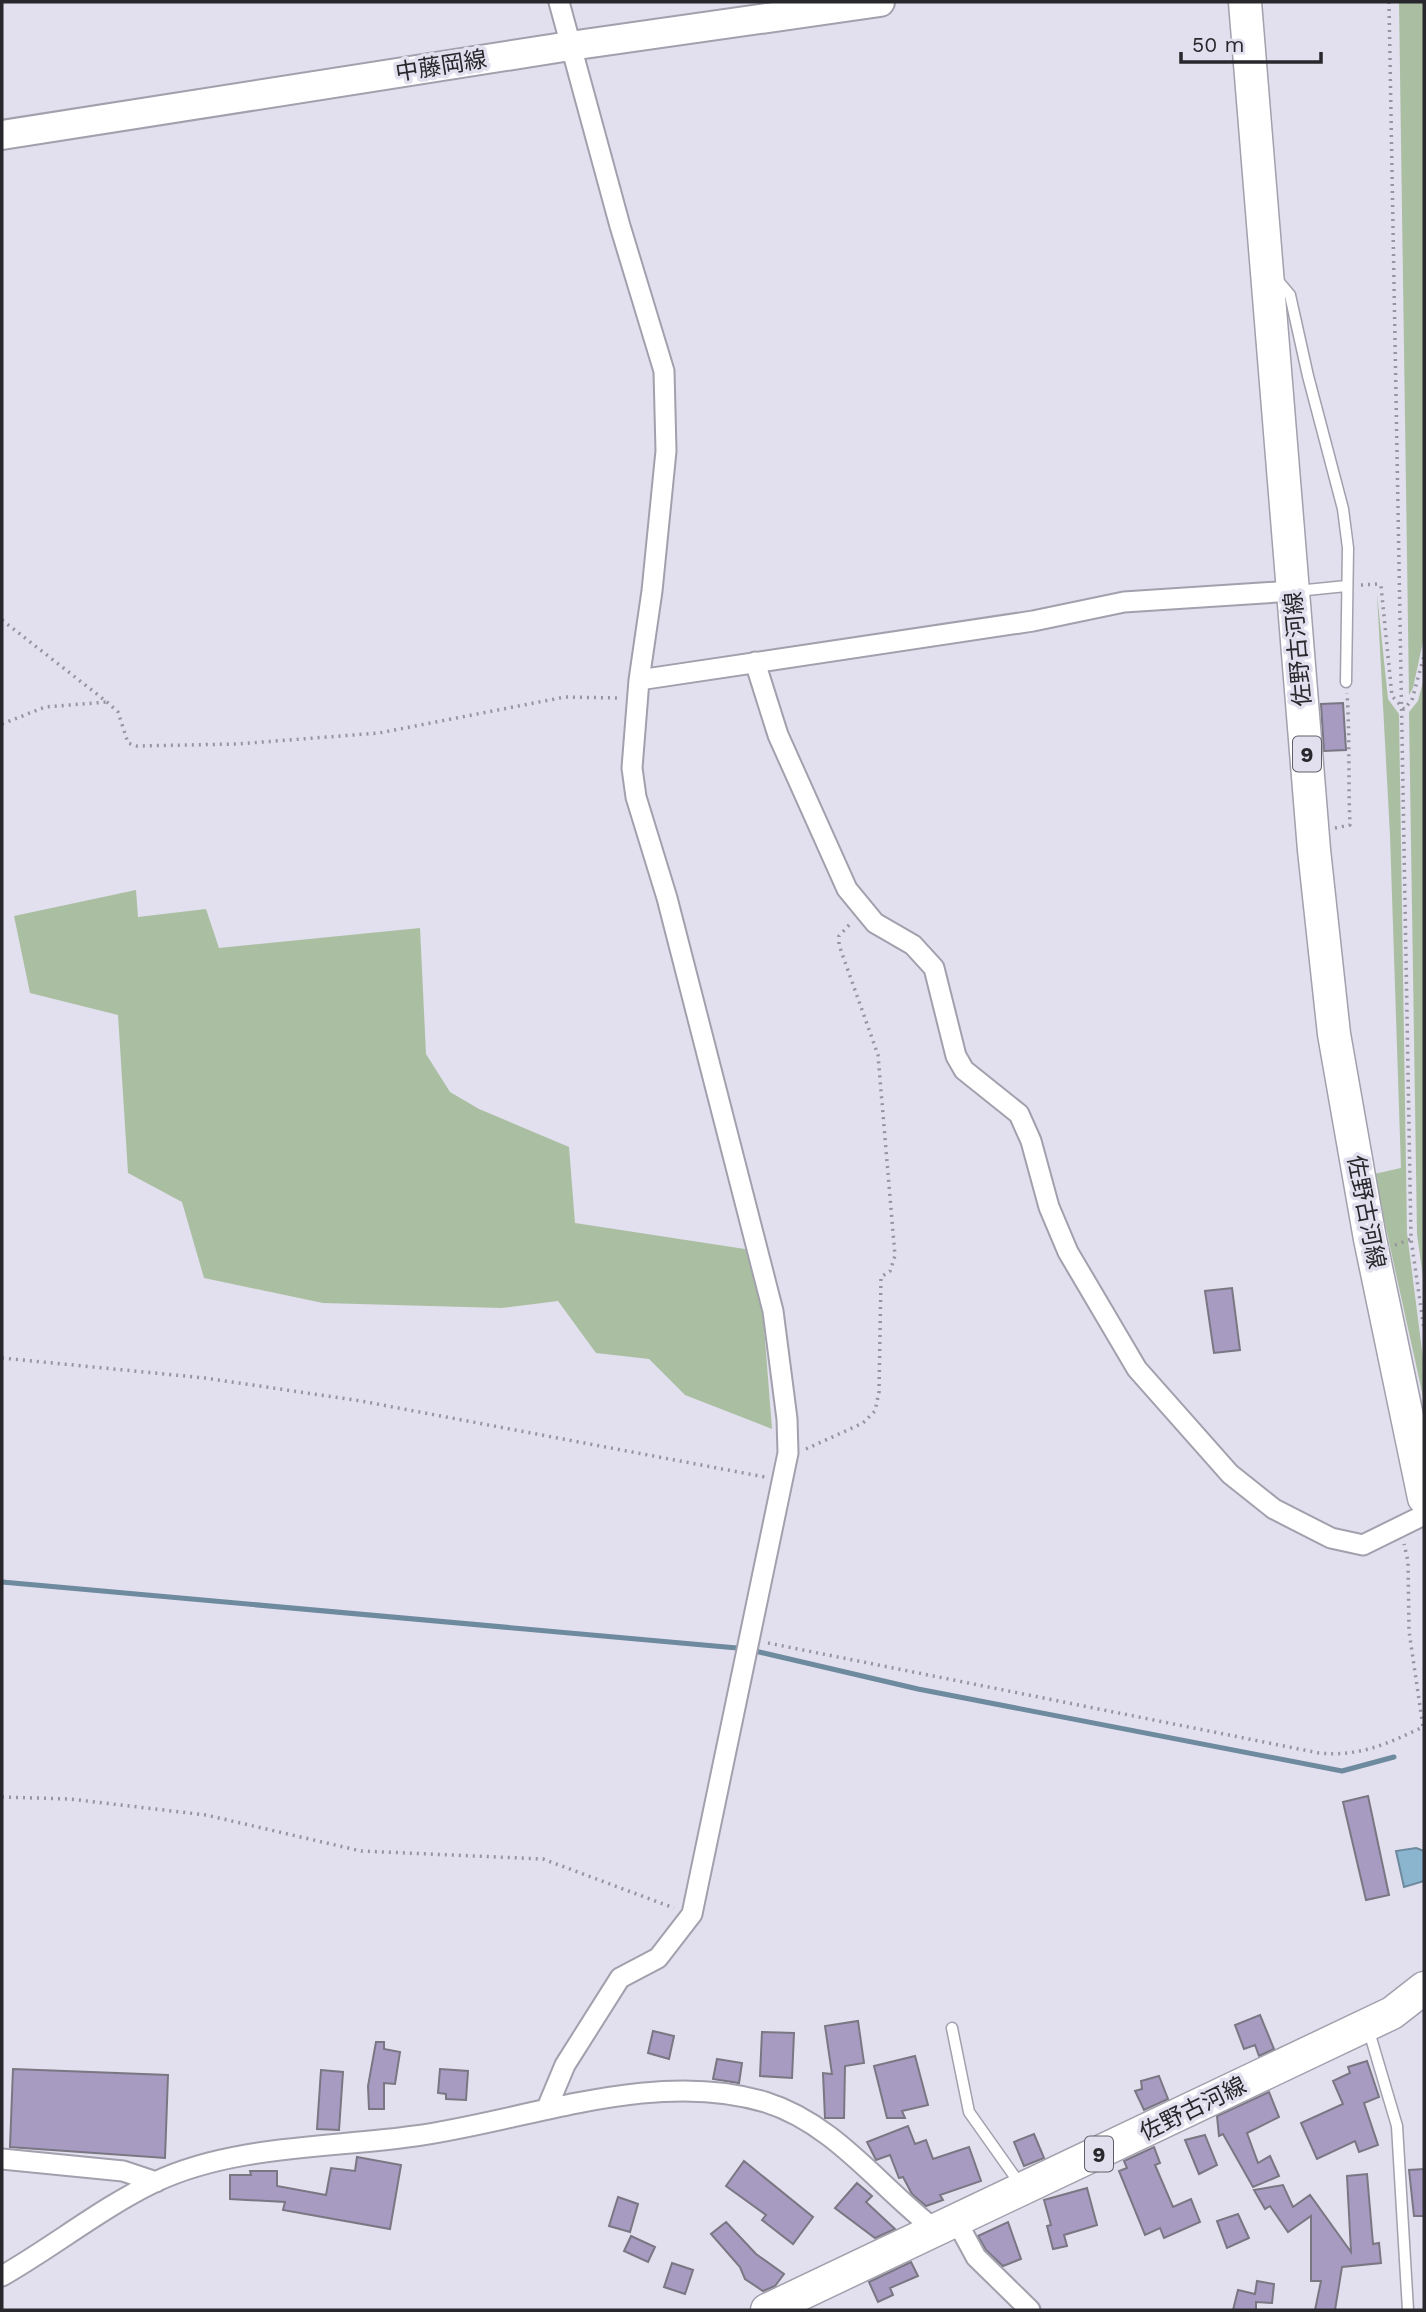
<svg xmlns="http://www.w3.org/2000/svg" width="1426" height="2312" font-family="'Work Sans','Noto Sans JP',sans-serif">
<rect width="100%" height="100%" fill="#e2dfee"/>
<!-- green -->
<path fill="#aabfa1" d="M1399,2H1424V637L1413,688L1409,695Z
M1377,594L1388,699L1399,714L1407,1233L1424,1366V1401L1374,1174L1401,1168L1390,835Z
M1424,678V1285L1417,1234L1409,712L1418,701Z
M136,890L138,917L206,909L219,948L420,928L426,1054L450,1092L479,1109L569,1147L575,1223L758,1251L772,1429L685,1395L649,1359L596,1353L558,1301L501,1308L323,1303L204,1278L182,1202L128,1173L118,1015L30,993L14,916Z"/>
<!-- water -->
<path fill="#8bb5cf" stroke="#6d8a9e" stroke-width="2" d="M1416,1848L1424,1851V1881L1404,1887L1396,1851Z"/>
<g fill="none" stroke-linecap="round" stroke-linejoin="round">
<!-- stream -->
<path stroke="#6d8a9e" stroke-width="5" d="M2,1582L737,1648
M755,1651L918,1689L1342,1771L1394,1757"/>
</g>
<!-- building -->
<path fill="#a89bc2" stroke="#7a7783" stroke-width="2" d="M1343,703L1346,750L1324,751L1321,704Z
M1232,1288L1240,1350L1214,1353L1205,1291Z
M1368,1796L1389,1895L1366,1900L1343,1802Z
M1260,2015L1274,2049L1259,2056L1255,2045L1244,2049L1235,2025Z
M858,2021L864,2063L845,2066L844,2118H825L823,2073L832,2074L825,2026Z
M653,2031L674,2036L669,2059L648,2053Z
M762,2032L794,2033L792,2078L760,2076Z
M376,2042H384V2049L400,2052L395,2084L384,2083V2109H369L368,2086Z
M915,2056L928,2105L902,2111L905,2118H887L874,2066Z
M717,2059L742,2063L739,2083L713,2079Z
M1367,2061L1379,2097L1364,2103L1378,2145L1359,2152L1355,2141L1317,2159L1301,2123L1343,2104L1333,2081L1350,2073L1348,2067Z
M13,2069L168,2075L165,2158L10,2147Z
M440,2069L468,2071L466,2100L446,2099V2094L438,2093Z
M321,2070L343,2072L339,2130L317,2129Z
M1159,2076L1168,2099L1144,2110L1135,2091L1142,2089L1141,2081Z
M1269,2092L1279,2117L1247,2133L1258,2163L1270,2156L1279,2176L1253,2187L1223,2134L1219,2136L1217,2116Z
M908,2126L915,2144L926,2140L933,2159L969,2147L981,2181L940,2195L943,2200L926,2206L912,2194L903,2177L899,2178L890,2155L876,2160L867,2142Z
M1034,2134L1044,2158L1024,2166L1014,2142Z
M1205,2135L1217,2165L1199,2174L1185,2140Z
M1154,2147L1160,2163L1155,2165L1173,2207L1191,2199L1200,2222L1164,2238L1160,2228L1145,2235L1119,2171L1127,2168L1124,2161Z
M357,2157L401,2165L390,2229L283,2210L285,2202L230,2199V2175H251L250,2171H277V2186L326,2195L331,2168L355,2171Z
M744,2161L813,2217L793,2244L762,2220L766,2215L726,2186Z
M1424,2169V2216H1414L1409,2170Z
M1367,2174L1373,2244L1379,2243L1381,2263L1342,2267L1335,2310H1315L1321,2281H1311V2216L1288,2232L1270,2206L1265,2209L1254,2190L1283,2185L1293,2207L1310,2195L1351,2252L1347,2176Z
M857,2183L872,2196L866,2202L895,2229L875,2238L835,2208Z
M1087,2188L1097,2225L1064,2235L1067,2246L1053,2249L1047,2226L1051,2225L1044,2200Z
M618,2197L638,2204L630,2232L609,2226Z
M1238,2214L1249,2238L1227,2248L1217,2221Z
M726,2222L756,2254L784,2274L775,2286L763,2291L745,2279L740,2267L711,2234Z
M1008,2222L1021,2259L1003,2266L986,2250L978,2236Z
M631,2236L655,2247L648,2262L624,2251Z
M911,2262L918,2276L890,2288L893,2295L878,2302L869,2282Z
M672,2263L693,2270L685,2294L664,2287Z
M1257,2281L1274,2284L1272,2303L1256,2302V2310H1233L1238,2290L1255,2294Z"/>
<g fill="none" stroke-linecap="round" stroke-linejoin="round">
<!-- lane casing -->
<g stroke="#a2a0ad" stroke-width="13">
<path id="lane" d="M1274,276L1290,295L1308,376L1343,509L1348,548L1346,682
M1297,591L1346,586
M952,2028L969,2112L1020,2184
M1368,2028L1397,2126L1408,2310"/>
</g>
<!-- street casing -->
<g stroke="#a2a0ad" stroke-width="23">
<path id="street" d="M755,662L778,735L847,889L875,923L913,945L934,968L956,1056L964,1070L1019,1114L1031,1141L1049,1207L1068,1252L1137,1369L1230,1474L1274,1509L1331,1538L1363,1545L1424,1515
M639,680L1033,621L1124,602L1293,591
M547,2108L565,2065L620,1978L658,1958L692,1914L788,1453L787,1419L773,1311L667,898L636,797L632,768L639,680L652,591L666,451L664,371L620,226L559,2
M2,2159L123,2171L156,2182
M957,2222L976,2257L1030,2310
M2,2276C53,2247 101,2208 155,2182C233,2145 331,2148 415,2136C525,2121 654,2068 765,2102C836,2124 880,2188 937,2231"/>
</g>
<!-- secondary casing -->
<g stroke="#a2a0ad" stroke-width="32">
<path id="secondary" d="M2,135L570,46L880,2"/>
</g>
<!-- primary casing -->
<g stroke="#a2a0ad" stroke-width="35">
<path id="primary" d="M1245,2L1314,850L1334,1034L1370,1239L1424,1498
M767,2310L1392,2013L1424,1988"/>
</g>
<!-- path -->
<path stroke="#96949f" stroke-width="3.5" stroke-dasharray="2 5" stroke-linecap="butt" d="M1389,2L1411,1239L1424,1329
M1361,585L1378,584L1381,586L1392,696L1404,709L1412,700L1424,656
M2,620L107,702L118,712L128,743L137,746L237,744L379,733L565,697L620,698
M2,724L45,707L107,702
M1335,828L1350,825C1348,780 1350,737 1347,693
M1395,1245L1411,1239
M2,1358L205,1378L361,1401L765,1477
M806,1449L863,1423L875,1411L879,1392L881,1277L890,1271L895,1256L878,1055L839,945V936L851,923
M768,1643L1319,1753C1359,1757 1387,1744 1423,1727L1409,1631L1408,1561L1404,1544
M2,1797L70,1799L206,1815L361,1851L543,1859L674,1908"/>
<!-- lane -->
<use href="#lane" stroke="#fff" stroke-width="10"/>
<!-- street -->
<use href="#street" stroke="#fff" stroke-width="19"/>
<!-- secondary -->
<use href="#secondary" stroke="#fff" stroke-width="28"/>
<!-- primary -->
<use href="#primary" stroke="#fff" stroke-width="32"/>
</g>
<g text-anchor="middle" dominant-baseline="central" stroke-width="7" stroke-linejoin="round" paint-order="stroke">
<!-- shield labels -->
<g fill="#e2dfee" stroke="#605e66" stroke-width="2">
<rect x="1293" y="736.5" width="28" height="35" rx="5"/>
<rect x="1085" y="2136.5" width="28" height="35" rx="5"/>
</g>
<g font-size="21" font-weight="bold" fill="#28272c">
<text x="1307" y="754">9</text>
<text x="1099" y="2154">9</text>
</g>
<!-- street labels -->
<g font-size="23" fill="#28272c" stroke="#e2dfee">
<text transform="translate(441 66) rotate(-9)">中藤岡線</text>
<text transform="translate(1298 649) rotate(-95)">佐野古河線</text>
<text transform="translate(1366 1212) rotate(79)">佐野古河線</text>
<text transform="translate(1193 2109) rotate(-26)">佐野古河線</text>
</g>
</g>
<!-- border -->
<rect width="1426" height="2312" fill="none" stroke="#28272c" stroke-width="7"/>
<!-- scale -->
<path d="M1181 52v10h140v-10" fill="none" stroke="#28272c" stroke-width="3.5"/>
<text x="1192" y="52" font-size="21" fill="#28272c" stroke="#e2dfee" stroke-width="5" paint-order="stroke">50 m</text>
</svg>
